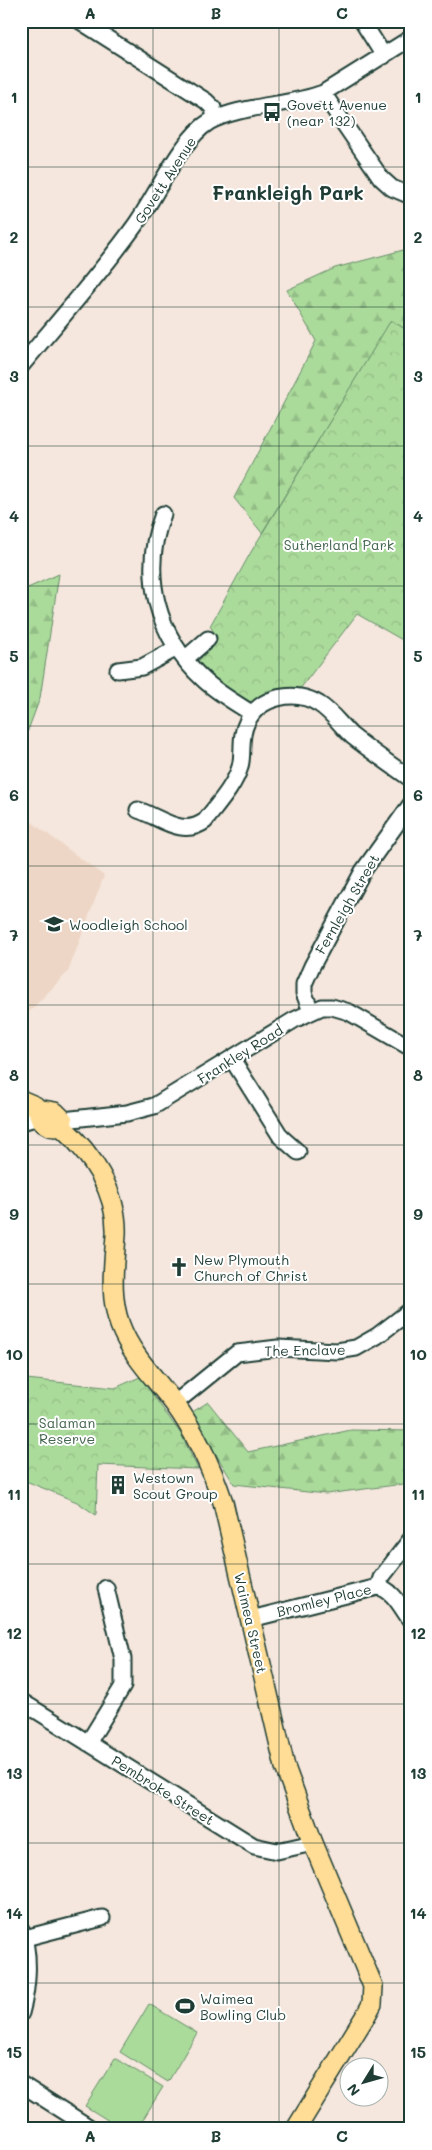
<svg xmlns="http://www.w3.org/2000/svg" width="432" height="2150" font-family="Mali,sans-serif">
<defs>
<pattern id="forest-firs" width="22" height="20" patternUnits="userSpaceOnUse" patternTransform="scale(1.25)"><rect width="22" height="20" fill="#abdb9b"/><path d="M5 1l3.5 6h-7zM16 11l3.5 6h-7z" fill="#93bd86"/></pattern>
<pattern id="park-crowns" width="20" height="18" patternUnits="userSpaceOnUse" patternTransform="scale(1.25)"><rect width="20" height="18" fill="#abdb9b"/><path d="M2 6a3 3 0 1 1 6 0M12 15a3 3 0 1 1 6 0" fill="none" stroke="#93bd86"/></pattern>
</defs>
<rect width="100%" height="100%" fill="#f5e7dd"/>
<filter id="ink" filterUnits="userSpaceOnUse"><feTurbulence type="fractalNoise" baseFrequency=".02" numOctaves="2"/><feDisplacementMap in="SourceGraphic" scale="10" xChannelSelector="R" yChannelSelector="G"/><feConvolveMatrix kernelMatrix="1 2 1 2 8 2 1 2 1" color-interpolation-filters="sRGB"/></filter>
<g filter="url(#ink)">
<!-- built -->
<path fill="#eed6c6" d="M21,814L104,876L68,972L21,1020Z"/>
<!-- grass -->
<path fill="#abdb9b" stroke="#658c68" d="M149,2004L197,2033L168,2082L120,2052Z
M115,2058L163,2087L137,2129H122L85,2106Z"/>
<!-- forest -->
<path fill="url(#forest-firs)" stroke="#658c68" d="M411,248V332L391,321L262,533L234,498L316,341L287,290L335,268Z
M59,574L40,698L21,749V591Z
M208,1402L248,1452L351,1430L411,1431V1483L326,1494L234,1484L191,1413Z"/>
<!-- park -->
<path fill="url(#park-crowns)" stroke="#658c68" d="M391,320L411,333V645L357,614L300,689L269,693L251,705L209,677L198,662L217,637L210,626L251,552Z
M21,1375L26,1379L115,1388L140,1377L181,1434L198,1469L98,1465L96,1515L77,1502L21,1479Z"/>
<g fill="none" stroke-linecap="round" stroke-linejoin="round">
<!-- minor casing -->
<g stroke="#1f3d34" stroke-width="19">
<path id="minor" d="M80,21L206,101L213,108L215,119
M362,21L384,56
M323,93L381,178L392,188L411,196
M21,366C60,319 101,273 136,224C156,196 182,138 209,122C240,105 289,106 323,93L411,38
M163,514C140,574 157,637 204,680C218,693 236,703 251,713
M185,659L208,639
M118,670L142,667L177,648
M138,810C160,817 182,838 205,821C217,805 234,787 240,767C244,752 239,737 247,722C259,696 296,689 319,704C332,712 341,726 352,736C371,751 391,765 411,779
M311,1011L304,993V984L312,966L363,871L411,804
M232,1059L281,1137L298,1152
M63,1120L127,1113L154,1106L294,1020L322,1007H332L349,1012L411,1048
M21,1122L39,1117
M174,1404L237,1353L278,1348L337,1351L356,1348L377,1336L411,1310
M378,1587L381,1578L411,1539
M251,1619L378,1587C393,1589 402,1609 411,1621
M21,1701L254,1846L277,1851L313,1843
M88,1743L123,1686V1659L106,1588
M21,1929C31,1954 28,1988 21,2013
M25,1938L102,1918
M21,2084L92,2129"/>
</g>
<!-- major casing -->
<g stroke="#1f3d34" stroke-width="22">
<path id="major" d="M21,1100L35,1106L40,1112
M43,1110L55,1112L63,1120L62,1125C53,1130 41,1124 39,1115Z
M61,1126C91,1153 118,1192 116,1235C114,1266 109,1295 120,1325C131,1355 155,1378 174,1403C196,1433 211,1466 223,1502L285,1767L313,1843L373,1986L372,2004L366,2015L296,2129"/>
</g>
<!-- minor -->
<use href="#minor" stroke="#fff" stroke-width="15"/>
<!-- major -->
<use href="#major" stroke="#ffdd96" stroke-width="19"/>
</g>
</g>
<!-- grid -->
<path fill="none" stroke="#1f3d34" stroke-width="1" stroke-opacity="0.55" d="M153,21V2129M279,21V2129M21,167H411M21,307H411M21,446H411M21,586H411M21,726H411M21,866H411M21,1005H411M21,1145H411M21,1284H411M21,1424H411M21,1564H411M21,1704H411M21,1843H411M21,1983H411"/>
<!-- icons -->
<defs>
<g id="bus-bare" transform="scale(1.5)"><path d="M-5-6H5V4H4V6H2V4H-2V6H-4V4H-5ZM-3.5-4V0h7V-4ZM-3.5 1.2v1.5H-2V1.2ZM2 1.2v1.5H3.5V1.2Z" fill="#1f3d34" stroke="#fff" stroke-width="2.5" paint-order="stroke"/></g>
<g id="school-bare" transform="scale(1.5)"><path d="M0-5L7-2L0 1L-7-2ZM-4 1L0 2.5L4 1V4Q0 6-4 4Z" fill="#1f3d34" stroke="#fff" stroke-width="2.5" paint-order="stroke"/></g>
<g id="church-bare" transform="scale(1.5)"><path d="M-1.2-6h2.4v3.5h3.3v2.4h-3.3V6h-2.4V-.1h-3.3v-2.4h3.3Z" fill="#1f3d34" stroke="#fff" stroke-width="2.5" paint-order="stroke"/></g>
<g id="building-bare" transform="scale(1.5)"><path d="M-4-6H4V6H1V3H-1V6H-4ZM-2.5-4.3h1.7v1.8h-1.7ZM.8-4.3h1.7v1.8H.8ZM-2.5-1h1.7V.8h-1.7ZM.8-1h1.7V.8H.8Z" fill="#1f3d34" stroke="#fff" stroke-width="2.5" paint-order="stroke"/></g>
<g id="stadium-bare" transform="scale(1.5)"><path d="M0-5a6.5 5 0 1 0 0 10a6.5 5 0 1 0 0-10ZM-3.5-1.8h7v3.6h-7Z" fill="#1f3d34" stroke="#fff" stroke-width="2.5" paint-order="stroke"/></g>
</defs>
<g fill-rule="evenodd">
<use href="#bus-bare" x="272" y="112"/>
<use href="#school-bare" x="54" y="924"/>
<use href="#church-bare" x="179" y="1267"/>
<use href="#building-bare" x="118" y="1485"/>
<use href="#stadium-bare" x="185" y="2006"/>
</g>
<g text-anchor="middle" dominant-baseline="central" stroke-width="4" stroke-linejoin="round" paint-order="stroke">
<!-- poi labels -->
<g font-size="14" fill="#1f3d34" stroke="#fff" text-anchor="start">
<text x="287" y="104">Govett Avenue<tspan x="287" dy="16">(near 132)</tspan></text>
<text x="69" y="924">Woodleigh School</text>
<text x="194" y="1259">New Plymouth<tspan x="194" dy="16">Church of Christ</tspan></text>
<text x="133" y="1477">Westown<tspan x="133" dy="16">Scout Group</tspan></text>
<text x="200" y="1998">Waimea<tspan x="200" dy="16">Bowling Club</tspan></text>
</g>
<!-- street labels -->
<g font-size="14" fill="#1f3d34" stroke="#fff">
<text transform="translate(165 180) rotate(-57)">Govett Avenue</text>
<text transform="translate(347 904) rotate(-60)">Fernleigh Street</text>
<text transform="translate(240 1054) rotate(-32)">Frankley Road</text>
<text transform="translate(305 1350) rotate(-1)">The Enclave</text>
<text transform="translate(324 1600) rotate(-14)">Bromley Place</text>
<text transform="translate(251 1623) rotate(77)">Waimea Street</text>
<text transform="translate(163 1790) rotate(32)">Pembroke Street</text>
</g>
<!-- park labels -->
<g font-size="14" fill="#42644e" stroke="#fff">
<text x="339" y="544">Sutherland Park</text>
<text x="67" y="1422">Salaman<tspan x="67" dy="16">Reserve</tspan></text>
</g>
<!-- district labels -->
<g font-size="19" font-weight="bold" fill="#1f3d34" stroke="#fff">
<text x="288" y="192">Frankleigh Park</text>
</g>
</g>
<!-- margin -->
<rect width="432" height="2150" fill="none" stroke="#fff" stroke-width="55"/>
<!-- north arrow -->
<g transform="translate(364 2082) rotate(233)"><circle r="24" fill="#ffffff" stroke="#a5b1ae"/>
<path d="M0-4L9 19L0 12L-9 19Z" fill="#1f3d34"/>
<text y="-8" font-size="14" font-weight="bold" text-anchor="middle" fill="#1f3d34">N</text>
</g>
<rect x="28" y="28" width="376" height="2094" fill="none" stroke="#1f3d34" stroke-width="2"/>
<g font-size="16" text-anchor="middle" font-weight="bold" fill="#1f3d34">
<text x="90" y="19">A</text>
<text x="216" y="19">B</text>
<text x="342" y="19">C</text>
<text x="14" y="103">1</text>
<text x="418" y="103">1</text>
<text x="14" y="243">2</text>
<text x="418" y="243">2</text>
<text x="14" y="382">3</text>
<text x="418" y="382">3</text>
<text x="14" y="522">4</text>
<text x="418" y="522">4</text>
<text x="14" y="662">5</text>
<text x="418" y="662">5</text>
<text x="14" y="801">6</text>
<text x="418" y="801">6</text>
<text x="14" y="941">7</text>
<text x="418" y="941">7</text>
<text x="14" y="1081">8</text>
<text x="418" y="1081">8</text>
<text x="14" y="1220">9</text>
<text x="418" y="1220">9</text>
<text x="14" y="1360">10</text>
<text x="418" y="1360">10</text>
<text x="14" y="1500">11</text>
<text x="418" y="1500">11</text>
<text x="14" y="1639">12</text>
<text x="418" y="1639">12</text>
<text x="14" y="1779">13</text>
<text x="418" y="1779">13</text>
<text x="14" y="1919">14</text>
<text x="418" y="1919">14</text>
<text x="14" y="2058">15</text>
<text x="418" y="2058">15</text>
<text x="90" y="2142">A</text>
<text x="216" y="2142">B</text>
<text x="342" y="2142">C</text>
</g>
</svg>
